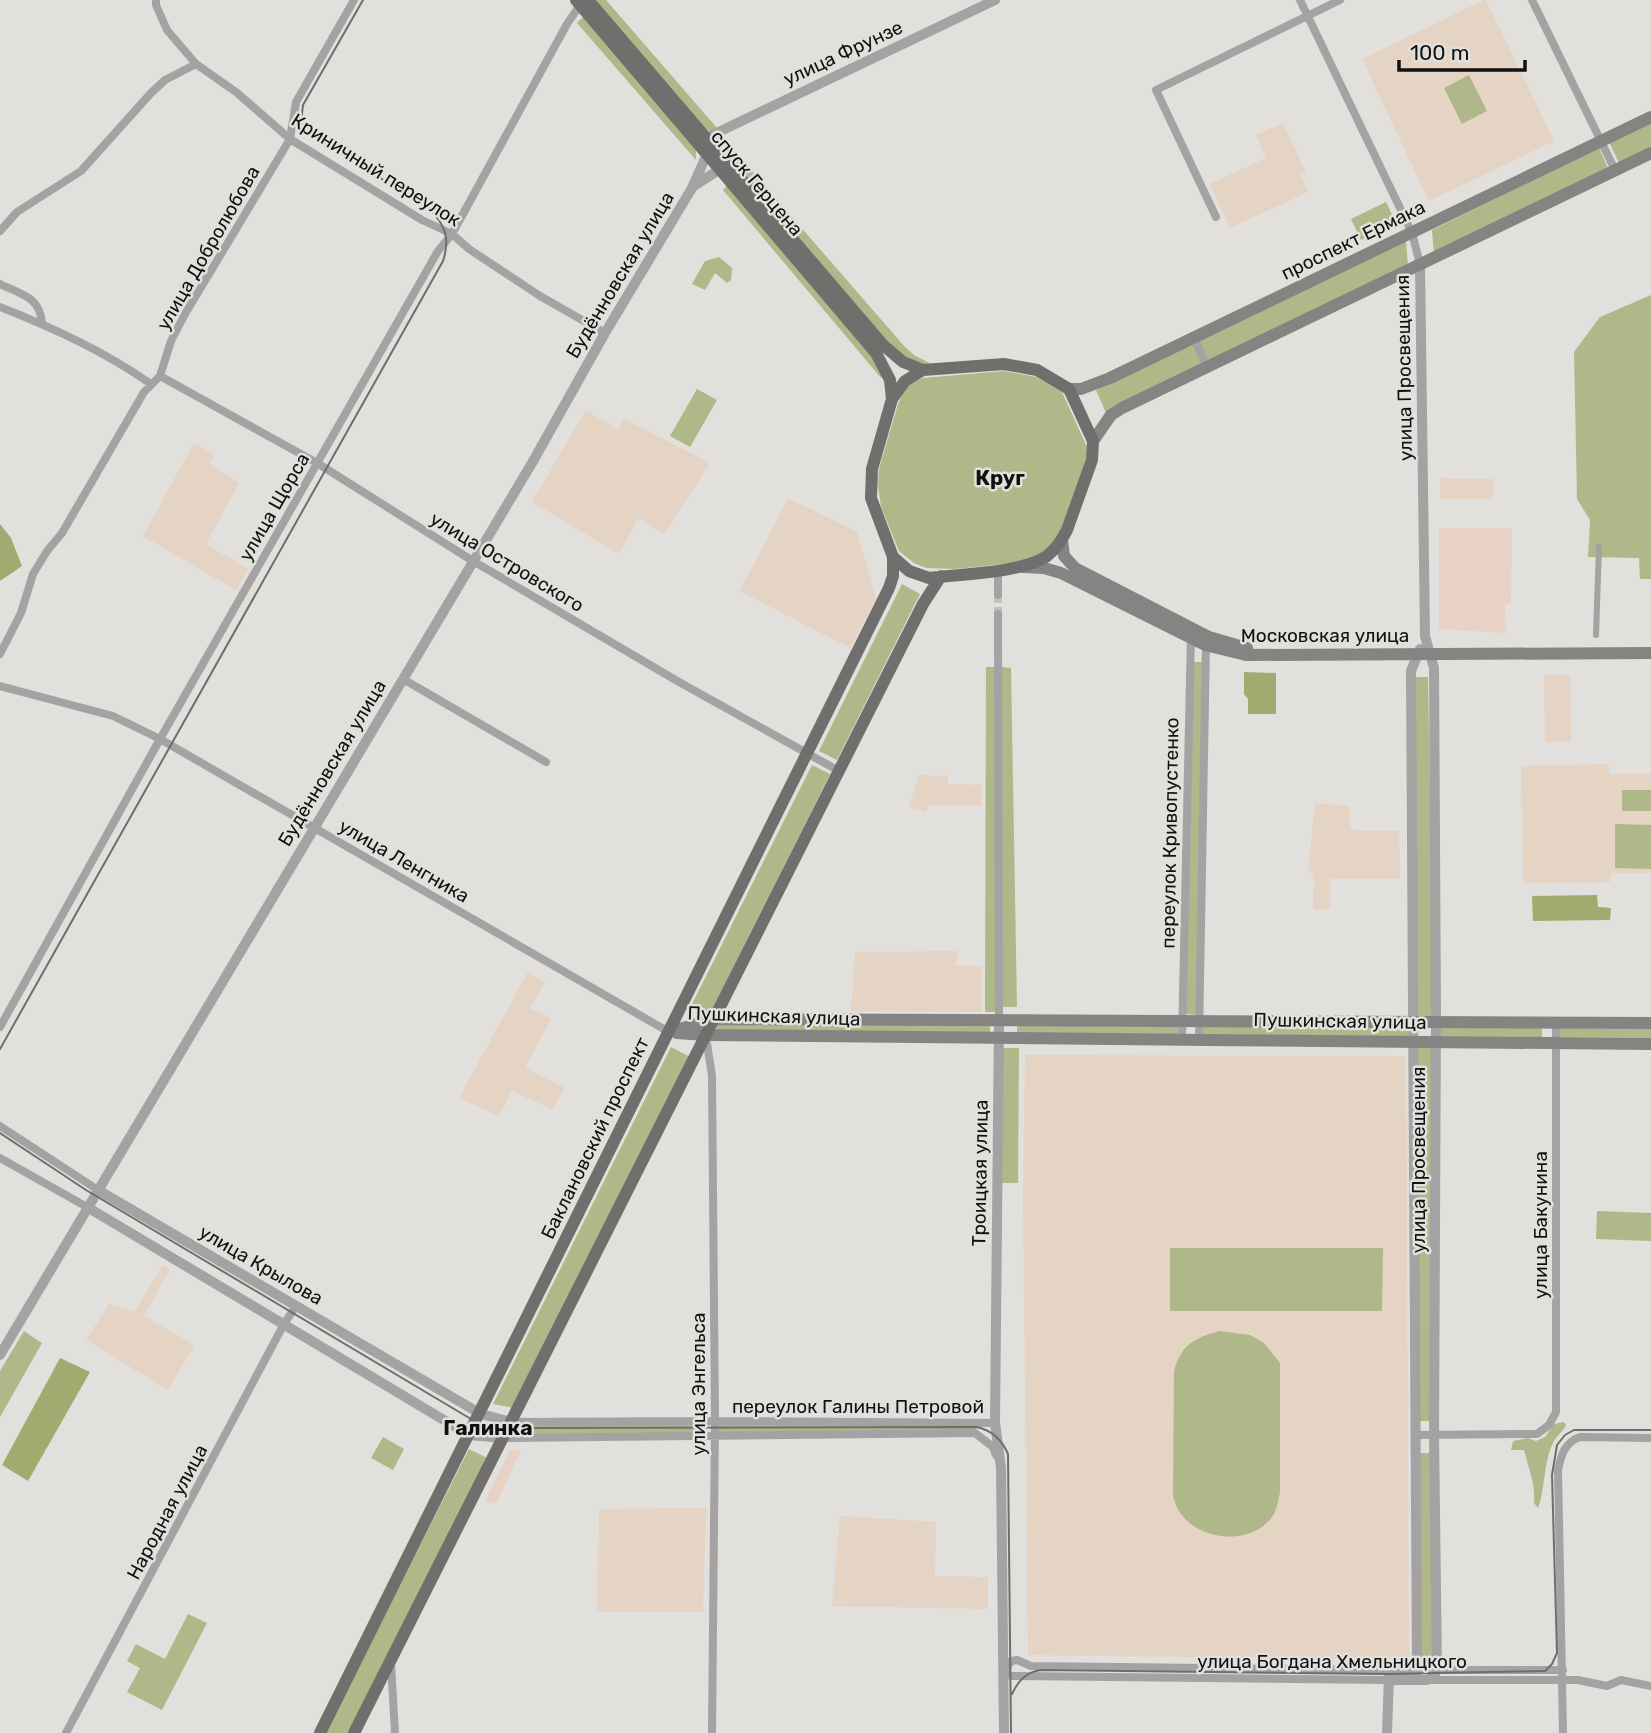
<svg xmlns="http://www.w3.org/2000/svg" width="1651" height="1733" font-family="Rubik,sans-serif">
<rect width="100%" height="100%" fill="#e1e0dd"/>
<!-- commercial -->
<path fill="#e7d2c4" d="M1439,528H1512L1511,603L1505,604L1506,633L1439,629Z
M510,1450H521L496,1504L485,1501Z"/>
<!-- education -->
<path fill="#e5d3c3" d="M1484,0H1486L1554,141L1429,201L1362,59Z
M1283,123L1306,173L1300,175L1308,192L1230,228L1210,184L1266,158L1256,135Z
M586,410L618,430L624,419L710,463L664,534L638,518L619,554L532,502Z
M194,443L214,454L210,464L239,483L206,544L248,569L236,590L143,536Z
M1440,478L1493,479V499H1440Z
M788,498L857,532L876,599L850,648L740,591Z
M1544,675H1570L1571,742H1545Z
M1609,764V774H1651V873H1611L1610,882L1523,883L1521,766Z
M919,775L948,776V784L982,785L981,806L929,805L926,812L909,807Z
M1315,803L1349,806L1350,830L1399,831L1400,879H1330V909H1313L1314,873L1308,872Z
M957,951L956,966H982V1012L851,1011L855,952Z
M528,972L545,982L530,1008L551,1019L525,1068L565,1088L552,1109L512,1091L498,1116L459,1098Z
M1025,1055L1406,1056L1409,1663L1346,1659L1028,1655L1023,1199Z
M163,1265L170,1269L144,1316L194,1345L168,1390L86,1340L109,1304L135,1311Z
M706,1508L703,1612H597L599,1509Z
M840,1516L936,1522L935,1576L988,1577V1609L832,1606Z"/>
<!-- green -->
<path fill="#aeb888" d="M594,0H606L717,128L710,131L700,126Z
M583,17L696,147V160L577,23Z
M1469,75L1487,111L1462,124L1444,88Z
M1651,122V150L1620,165L1609,142Z
M732,148L905,347L914,355L933,365C912,366 900,355 884,342L728,157L727,149Z
M1599,148L1609,170L1434,254L1432,230Z
M728,184L873,354L882,371L881,378L723,190Z
M1386,202L1396,223L1361,240L1351,219Z
M1406,241L1408,267L1106,413L1096,390Z
M719,257L732,268L731,280L727,283L715,273L705,290L692,284L705,261Z
M1651,295V579H1640L1639,558L1588,557L1590,520L1577,499L1574,352L1600,317Z
M1004,371L1036,377L1062,392L1087,447V458L1060,534L1051,546L1034,558L1013,563L956,569L926,568L914,563L899,551L881,507L878,485L879,469L898,404L905,389L913,382L923,378Z
M697,389L717,400L690,447L670,436Z
M902,584L920,594L837,760L819,751Z
M1192,662H1204L1196,1015L1186,1014Z
M986,667H995L996,1012H985Z
M1002,667L1011,668L1017,1007H1002Z
M1414,677H1428L1434,1017L1415,1016Z
M812,765L830,774L709,1016L691,1006Z
M1622,790H1651V811H1622Z
M1615,824L1651,825V869L1615,868Z
M717,1022L990,1024V1035L716,1032Z
M1201,1022L1408,1025V1039L1201,1036Z
M1017,1023L1179,1024L1178,1035L1017,1036Z
M1440,1026L1542,1027V1038L1440,1037Z
M1559,1028L1651,1029V1038L1559,1037Z
M671,1047L690,1057L514,1408L493,1404Z
M1415,1047L1433,1048L1432,1421H1417Z
M1001,1048H1019L1018,1183H1002Z
M1597,1211L1651,1213V1241L1596,1239Z
M1170,1248H1383L1382,1311H1170Z
M24,1331L42,1343L0,1417V1371Z
M1219,1331L1250,1335L1264,1343L1280,1363V1493C1278,1500 1277,1509 1274,1514C1254,1547 1198,1542 1179,1511C1176,1507 1175,1501 1173,1496L1174,1371C1182,1344 1193,1339 1219,1331Z
M1564,1422L1566,1425C1563,1432 1556,1436 1553,1443C1543,1463 1546,1487 1538,1508L1534,1503C1535,1480 1529,1471 1524,1450H1511L1513,1441L1528,1438L1536,1441L1545,1437L1554,1424Z
M702,1423V1434L516,1435L520,1425Z
M718,1424L977,1425L976,1432L718,1433Z
M383,1437L404,1449L393,1470L371,1458Z
M469,1449L487,1458L348,1733H325Z
M1417,1453H1432L1434,1666L1419,1665Z
M188,1614L207,1623L162,1710L127,1692L140,1668L127,1661L136,1644L165,1659Z"/>
<!-- forest -->
<path fill="#a0ab70" d="M0,524L11,538L22,566L0,581Z
M1244,672L1276,673V714H1248V699L1244,694Z
M1597,895L1598,907L1611,908L1610,920L1533,921L1532,896Z
M60,1358L90,1372L28,1481L2,1465Z"/>
<g fill="none" stroke-linecap="round" stroke-linejoin="round">
<!-- minor-tunnel -->
<path stroke="#c2c1be" stroke-width="8" stroke-dasharray="8 4" stroke-linecap="butt" d="M998,595V614"/>
<!-- pedestrian -->
<path stroke="#a4a2a2" stroke-width="6" d="M1596,635L1599,546"/>
<!-- minor -->
<path stroke="#a4a2a2" stroke-width="8" d="M156,0V5L167,30L196,64L236,92L290,139L422,220L452,234L469,249L540,296L605,333
M1300,0L1412,233L1420,264
M1532,0L1615,170
M1216,217L1156,90L1340,0
M0,231L17,212L81,171L151,93L165,80L196,64
M0,284C21,294 40,297 42,323
M0,307C53,328 104,351 151,384
M1194,338L1207,367
M160,376L317,463L473,561L679,682L839,771
M998,569V595
M998,614L999,1020
M0,654L21,613L33,574L47,551L62,533L144,392L160,376L171,341L185,314L290,139L296,102L354,0
M403,679L546,762
M0,686L113,716L160,739L669,1032
M0,1027L160,739L438,251L452,234L567,24L580,5
M706,1037L712,1076L715,1421L712,1733
M1182,1039L1191,635
M1199,1039L1206,643
M0,1126L98,1190
M0,1158L87,1207
M511,1422L715,1421L995,1423
M1415,1435L1537,1434L1549,1425L1556,1412V1022
M503,1438L975,1433L993,1447L996,1455
M391,1663L395,1733
M1004,1666L1005,1672L1011,1676L1388,1680V1677
M1005,1671L1011,1661L1017,1660L1031,1666L1397,1670
M1417,1675V1670H1563
M1430,1680H1578L1607,1686L1621,1680L1651,1686
M66,1733L284,1324L296,1306
M1563,1733L1558,1470C1561,1455 1565,1442 1580,1437L1651,1438"/>
<!-- tertiary -->
<path stroke="#a4a2a2" stroke-width="10" d="M706,138L995,0
M694,186L720,169
M999,1020L995,1423L1001,1468L1004,1733
M98,1190L481,1414L511,1422
M87,1207L469,1435L503,1438
M0,1355L532,463L605,333L692,188L707,154
M1388,1680H1427L1434,1676L1437,1669L1434,1435L1436,1015L1434,668L1425,636L1420,264
M1387,1733L1389,1676L1393,1671L1417,1670L1411,671L1420,649"/>
<!-- secondary -->
<path stroke="#868483" stroke-width="12" d="M1069,389H1081L1110,378L1651,117
M1093,441L1111,415L1122,408L1651,153
M1062,540L1064,556L1075,568L1209,637L1247,648
M1023,567L1044,568L1061,573L1205,645L1246,655L1651,653
M669,1032L714,1019L1651,1023
M677,1033L706,1035C1021,1040 1336,1040 1651,1044"/>
<!-- primary -->
<path stroke="#716f6e" stroke-width="12" d="M576,0L876,353L890,380L892,399
M588,0L883,345L903,362L923,370
M1004,364L1037,370L1069,389L1093,441L1092,460L1067,530C1062,540 1056,549 1047,556C1023,573 959,574 929,578L909,571L893,557L871,498L872,469L892,399L905,381L923,370Z
M320,1733L889,588L893,576V557
M354,1733L923,604L941,576"/>
<!-- tram -->
<path stroke="#6e6e6c" stroke-width="2" d="M0,1049L443,261C450,240 446,225 430,210L306,130L301,123L303,105L363,0
M0,1133L86,1190L476,1422L508,1428L976,1427C992,1430 1002,1440 1008,1454L1011,1733
M1012,1694C1018,1681 1026,1672 1041,1670L1388,1674L1545,1671L1552,1664L1557,1653L1552,1475L1557,1445L1565,1435L1574,1430H1651"/>
</g>
<g text-anchor="middle" dominant-baseline="central" stroke-width="5" stroke-linejoin="round" paint-order="stroke">
<!-- street labels -->
<g font-size="19" fill="#111110" stroke="#e1e0dd">
<text transform="translate(843 53) rotate(-25)">улица Фрунзе</text>
<text transform="translate(376 170) rotate(32)">Криничный переулок</text>
<text transform="translate(757 183) rotate(50)">спуск Герцена</text>
<text transform="translate(1353 240) rotate(-26)">проспект Ермака</text>
<text transform="translate(208 248) rotate(-60)">улица Добролюбова</text>
<text transform="translate(620 275) rotate(-59)">Будённовская улица</text>
<text transform="translate(1404 368) rotate(-91)">улица Просвещения</text>
<text transform="translate(274 507) rotate(-60)">улица Щорса</text>
<text transform="translate(507 562) rotate(31)">улица Островского</text>
<text x="1325" y="635">Московская улица</text>
<text transform="translate(332 763) rotate(-59)">Будённовская улица</text>
<text transform="translate(1170 833) rotate(-89)">переулок Кривопустенко</text>
<text transform="translate(404 861) rotate(30)">улица Ленгника</text>
<text transform="translate(774 1016) rotate(2)">Пушкинская улица</text>
<text transform="translate(1340 1021) rotate(1)">Пушкинская улица</text>
<text transform="translate(595 1138) rotate(-64)">Баклановский проспект</text>
<text transform="translate(1418 1160) rotate(-90)">улица Просвещения</text>
<text transform="translate(980 1173) rotate(-89)">Троицкая улица</text>
<text transform="translate(1540 1225) rotate(-90)">улица Бакунина</text>
<text transform="translate(261 1265) rotate(30)">улица Крылова</text>
<text transform="translate(698 1384) rotate(-90)">улица Энгельса</text>
<text x="858" y="1406">переулок Галины Петровой</text>
<text transform="translate(167 1512) rotate(-62)">Народная улица</text>
<text x="1332" y="1661">улица Богдана Хмельницкого</text>
</g>
<!-- neighbourhood labels -->
<g font-size="21" font-weight="bold" fill="#111110" stroke="#e1e0dd">
<text x="1000" y="477">Круг</text>
<text x="488" y="1427">Галинка</text>
</g>
</g>
<!-- scale -->
<path d="M1399 60v10h126v-10" fill="none" stroke="#111110" stroke-width="3.5"/>
<text x="1410" y="60" font-size="21" fill="#111110" stroke="#e1e0dd" stroke-width="5" paint-order="stroke">100 m</text>
</svg>
